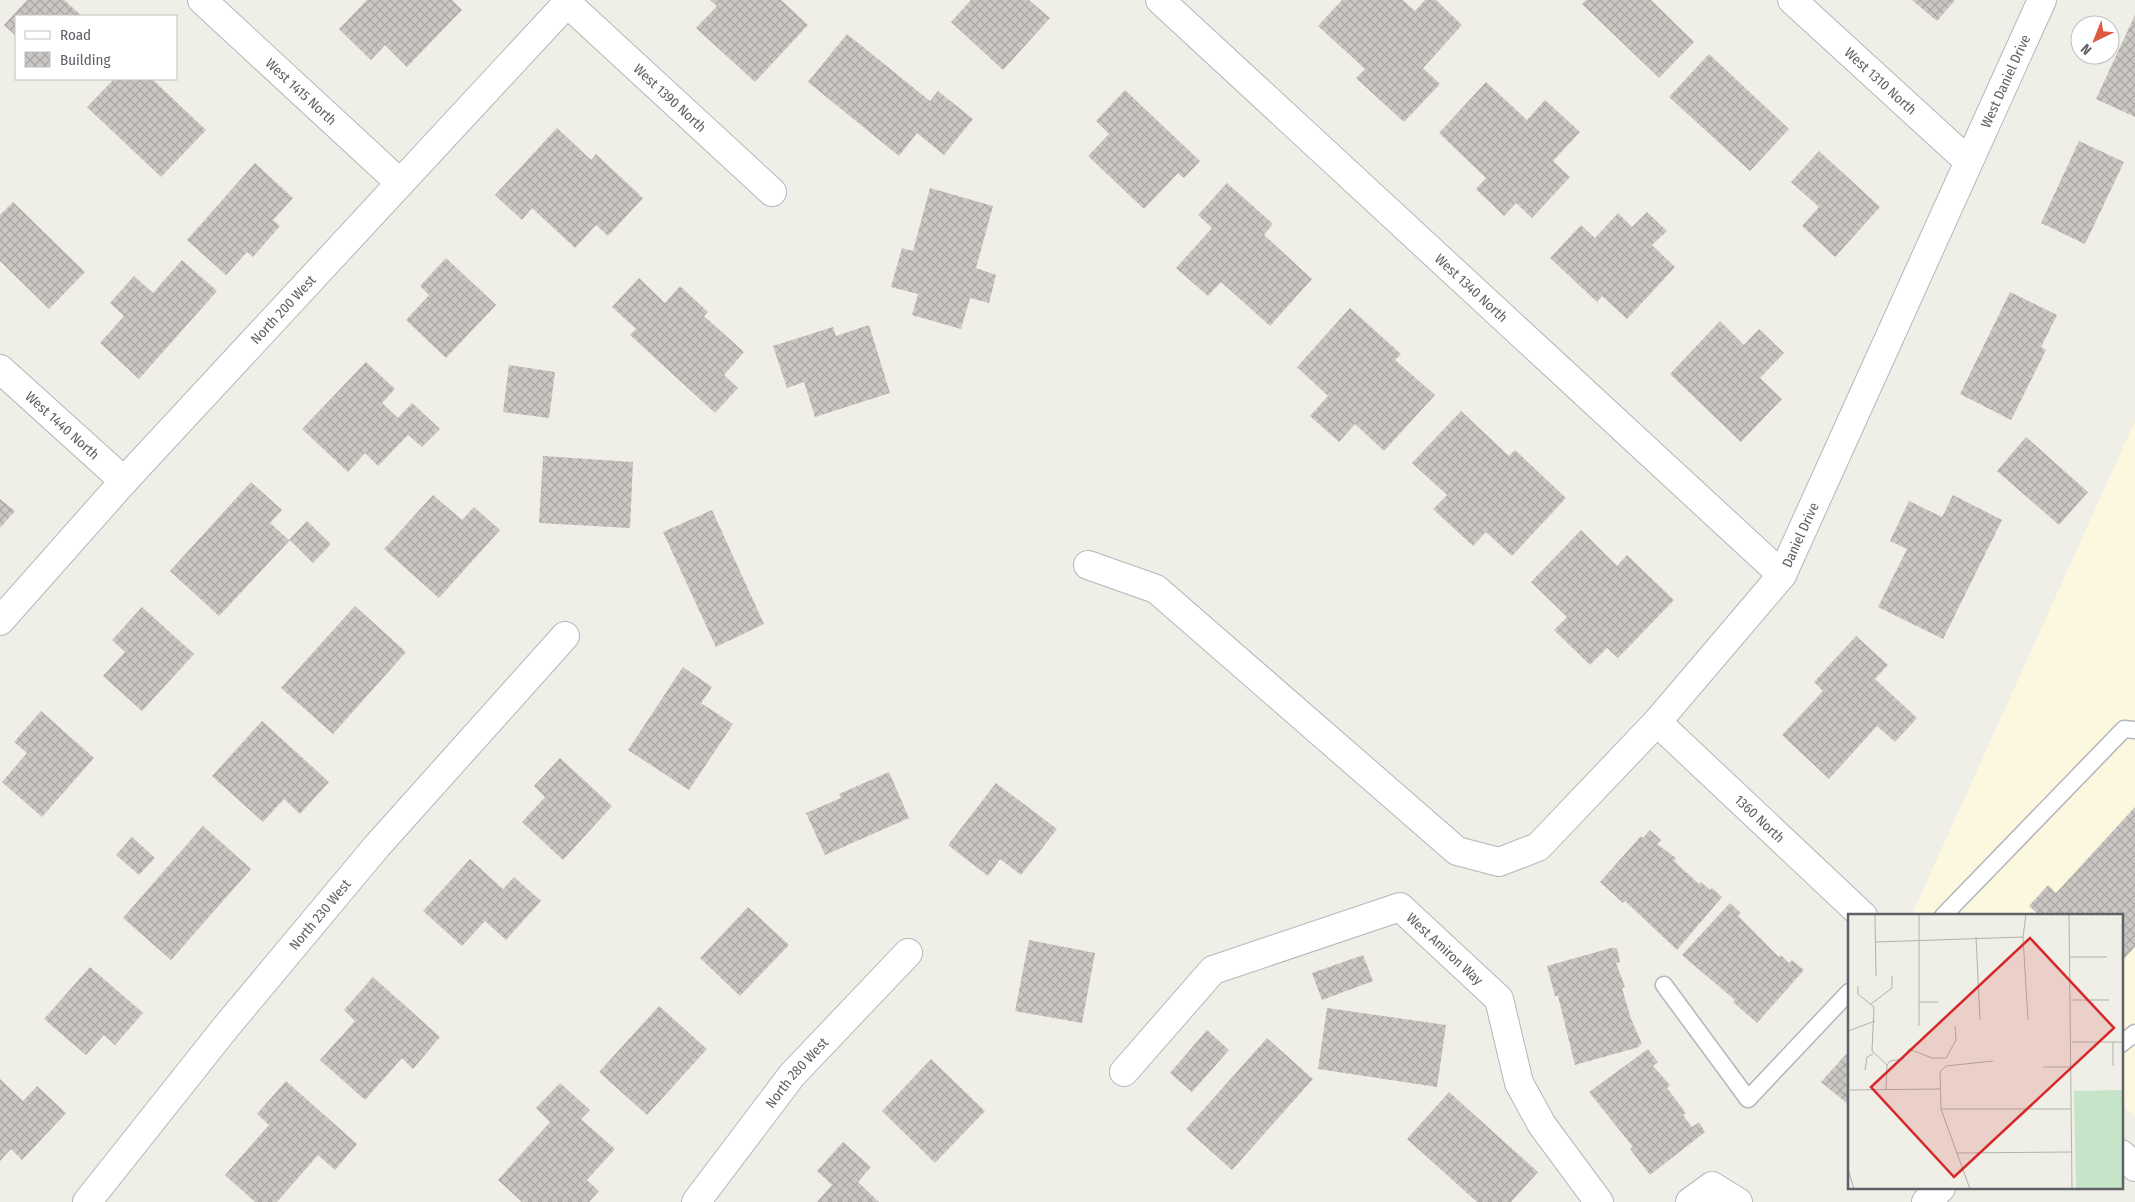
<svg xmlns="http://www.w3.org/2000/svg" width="2135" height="1202" font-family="'Fira Sans Condensed',sans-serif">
<defs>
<pattern id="building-cross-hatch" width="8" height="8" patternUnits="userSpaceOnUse" patternTransform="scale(1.25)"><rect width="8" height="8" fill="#cbc8c4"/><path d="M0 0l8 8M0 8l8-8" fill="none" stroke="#a8a6a3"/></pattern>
</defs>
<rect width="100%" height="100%" fill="#efeee7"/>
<!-- commercial -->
<path fill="#fcf7df" d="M2135,421V1117L2121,1104V916H1918L1913,912Z"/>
<!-- building -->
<path fill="url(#building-cross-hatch)" d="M27,0H64L82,16H16V36L4,25Z
M367,0H452L462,10L407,67L385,45L371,60L339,29Z
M710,0H781L808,25L755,82L696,28L717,6Z
M971,0H1029L1050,18L1003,70L951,22Z
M1342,0H1403L1415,11L1425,0H1436L1462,25L1423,68L1440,84L1404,122L1356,78L1365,69L1318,26Z
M1586,0H1651L1694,42L1659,78L1582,4Z
M1912,0H1955L1937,21Z
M2135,15V117L2096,99Z
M847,34L930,101L938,91L973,119L944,155L917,133L899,156L808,82Z
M1709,54L1789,129L1750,171L1669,97Z
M114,79H152L206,130L161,177L87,107Z
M1486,82L1527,120L1545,100L1580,132L1553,161L1570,177L1532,218L1516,203L1504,216L1476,189L1486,178L1439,133Z
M1125,90L1200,161L1184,178L1178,173L1144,209L1088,156L1109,134L1096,121Z
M557,128L591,160L596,154L643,198L608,236L596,225L575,248L532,208L522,220L495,195Z
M2079,141L2124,162L2085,244L2041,223Z
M1819,151L1880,207L1835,257L1802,226L1819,207L1791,182Z
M255,163L293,198L273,220L280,226L253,257L247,252L226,275L187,240Z
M1227,183L1273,224L1264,235L1312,279L1270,326L1221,282L1208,296L1176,268L1212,228L1198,215Z
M930,188L993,206L976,268L996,275L989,303L970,298L961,329L912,315L918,294L891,287L902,248L913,251Z
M13,202L85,272L49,309L0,261V215Z
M1647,212L1667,231L1652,245L1675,267L1627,319L1602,296L1597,302L1550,258L1581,225L1595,238L1618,213L1632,227Z
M446,258L496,305L446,358L406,320L429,295L420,286Z
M182,260L217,291L139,379L100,343L124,316L110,303L134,276L153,293Z
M639,278L665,303L680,286L708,312L704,316L744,352L724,375L738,388L715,413L630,335L636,329L612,307Z
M2010,292L2057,315L2041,347L2046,350L2011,420L1960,394Z
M1350,308L1401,354L1395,360L1435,395L1384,451L1355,424L1339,442L1310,416L1328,396L1297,367Z
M1720,321L1744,345L1759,329L1784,353L1760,378L1782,399L1741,442L1670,374Z
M869,325L890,393L815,417L804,382L787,388L773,346L833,327L836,336Z
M366,362L395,389L382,403L398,418L412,403L440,429L422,447L408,435L378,466L365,453L348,472L302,429Z
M509,365L555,372L549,418L503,412Z
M1461,411L1509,456L1515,450L1566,498L1512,556L1486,532L1473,546L1433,509L1447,495L1412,463Z
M2026,437L2088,492L2059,525L1997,471Z
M543,456L633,462L630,528L539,523Z
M251,482L282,510L270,523L289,540L307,521L331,544L313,563L290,540L219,616L170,571Z
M433,495L462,520L474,507L500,530L439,598L384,549Z
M1953,495L2002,520L1943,639L1878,607L1907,549L1890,541L1909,501L1942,517Z
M0,499L15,511L0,528Z
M712,510L764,624L716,647L663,532Z
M1581,530L1617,566L1627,555L1674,600L1618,658L1607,648L1590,665L1554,630L1567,617L1531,582Z
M355,606L406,652L333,734L281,688Z
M142,607L194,654L142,711L103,676L125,652L112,640Z
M1856,636L1888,665L1875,679L1917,718L1895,742L1877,726L1829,779L1782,735L1823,691L1814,682Z
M683,667L712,687L701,703L733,724L689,790L628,750Z
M41,711L94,758L42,817L2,782L27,753L14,742Z
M262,721L329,782L300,814L284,799L263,822L212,776Z
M560,758L612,806L563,860L522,822L545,797L534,786Z
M889,772L909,818L825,855L806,813L841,798L839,794Z
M996,783L1057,829L1021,875L1000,859L988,876L948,845Z
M2135,807V947L2121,962V916H2036L2038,914L2029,906L2048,885L2056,893Z
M203,826L251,869L171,960L123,918Z
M1650,830L1661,840L1657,844L1676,858L1674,861L1699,884L1701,882L1710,890L1712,888L1722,897L1677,950L1625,901L1623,903L1600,882L1641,836L1643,838Z
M132,837L155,858L139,875L116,855Z
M470,859L503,889L514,877L541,901L506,940L485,921L462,946L423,911Z
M1730,903L1741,913L1738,916L1779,957L1781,955L1789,963L1792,960L1804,970L1757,1023L1733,1002L1735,1000L1682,955Z
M748,907L789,945L740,996L700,958Z
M1029,940L1095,953L1082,1023L1015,1011Z
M1611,948H1617L1620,962L1616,963L1625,987L1622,988L1631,1019L1642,1044L1639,1045V1047L1575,1065L1558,996H1555L1547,966Z
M1363,955L1373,981L1322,1000L1312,973Z
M90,967L143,1013L115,1045L104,1035L86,1055L44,1019Z
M373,977L440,1037L413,1069L402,1058L365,1100L320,1060L355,1021L344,1010Z
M659,1006L707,1049L647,1115L599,1072Z
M1327,1008L1446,1025L1437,1087L1318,1069Z
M1207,1030L1229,1050L1192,1092L1170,1073Z
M1267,1038L1313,1079L1232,1170L1186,1129Z
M1648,1049L1658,1062L1653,1066L1670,1085L1667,1088L1686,1113L1683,1115L1692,1127L1699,1122L1705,1132L1650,1175L1630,1149L1633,1147L1589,1092Z
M1849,1051V1105L1821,1082Z
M931,1059L985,1111L935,1163L882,1111Z
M0,1079L23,1101L37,1086L66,1113L22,1160L11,1149L0,1161Z
M286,1081L357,1144L335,1170L318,1155L277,1202H255L225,1175L269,1125L257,1114Z
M560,1083L590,1110L581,1119L615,1149L587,1180L599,1191L589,1202H522L498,1180L550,1122L536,1108Z
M1449,1092L1538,1172L1511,1202H1477L1407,1139Z
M843,1142L871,1167L858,1182L879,1202H817L832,1185L817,1171Z"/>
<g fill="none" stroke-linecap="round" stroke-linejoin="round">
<!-- lane casing -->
<g stroke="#b4b6ba" stroke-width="19">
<path id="lane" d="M1943,916L2124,729L2135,730
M1664,985L1748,1099L1849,992
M2121,1044L2135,1033"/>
</g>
<!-- street casing -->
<g stroke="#b4b6ba" stroke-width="30">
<g id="street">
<path id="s1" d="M202,0L400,183"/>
<path id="s2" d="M1160,0L1782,575"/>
<path id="s3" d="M1792,0L1968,161"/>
<path id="s4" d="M567,3L772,192"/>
<path id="s5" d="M0,369L124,481"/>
<path id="s6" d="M1088,565L1156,589L1457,851L1499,862L1538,847L1657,722L1782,575L2042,0"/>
<path id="s7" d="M0,621L124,481L570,0"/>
<path id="s8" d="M1657,722L1863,916"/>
<path id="s9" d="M1124,1072L1213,970L1400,907L1499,999L1519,1083L1542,1125L1599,1202"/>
<path d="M2121,1154L2135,1167"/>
<path id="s10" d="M87,1202L226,1027L377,846L565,636"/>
<path id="s11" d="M696,1202L792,1075L908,953"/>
<path d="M1690,1202L1712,1186L1738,1202"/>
<path d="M1926,1202L1941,1188"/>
</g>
</g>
<!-- lane -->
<use href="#lane" stroke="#fff" stroke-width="16"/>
<!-- street -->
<use href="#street" stroke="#fff" stroke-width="28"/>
</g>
<g text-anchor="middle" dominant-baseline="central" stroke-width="5" stroke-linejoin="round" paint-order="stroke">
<!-- street labels -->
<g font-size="14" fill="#5e6166" stroke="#fff">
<text stroke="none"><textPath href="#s3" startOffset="120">West 1310 North</textPath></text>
<text stroke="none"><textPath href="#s6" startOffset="1464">West Daniel Drive</textPath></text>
<text stroke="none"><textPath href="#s1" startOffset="135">West 1415 North</textPath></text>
<text stroke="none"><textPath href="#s4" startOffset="140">West 1390 North</textPath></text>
<text stroke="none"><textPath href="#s2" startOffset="424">West 1340 North</textPath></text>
<text stroke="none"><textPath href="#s7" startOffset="421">North 200 West</textPath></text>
<text stroke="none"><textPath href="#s5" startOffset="84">West 1440 North</textPath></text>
<text stroke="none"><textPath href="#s6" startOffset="966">Daniel Drive</textPath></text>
<text stroke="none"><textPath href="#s8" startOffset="141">1360 North</textPath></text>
<text stroke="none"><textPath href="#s10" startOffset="370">North 230 West</textPath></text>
<text stroke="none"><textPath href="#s9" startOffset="394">West Amiron Way</textPath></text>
<text stroke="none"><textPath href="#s11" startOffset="164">North 280 West</textPath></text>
</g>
</g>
<!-- overview -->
<g transform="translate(1848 914)">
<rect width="275" height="275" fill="#efeee7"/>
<path d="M275,176V275H228L226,177Z" fill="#c5e4c8"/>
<path fill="none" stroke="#b1b2af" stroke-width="1" d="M27,0L28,62M71,0V112M178,0L175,23L180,106M221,0L224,275M128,23L132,106M28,28L175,23M222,43H259M10,72V80L26,93L24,137L39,151M223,86H261M71,88H90M23,90L44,74V62M0,117L27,107M224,128H275M265,128V152M39,151L42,147L55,145L61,135L84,144H98L108,126L107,112M195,153H224M17,156L19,143L25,140M38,175L39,151M0,176L92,175M93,195H223M108,239L224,238M0,255L6,275M122,275L93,195L92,158L98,152L145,147"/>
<path fill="#d62828" fill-opacity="0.15" stroke="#d62828" stroke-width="2.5" d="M182,24L266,114L106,263L23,173Z"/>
<rect width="275" height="275" fill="none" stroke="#5e6166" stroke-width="2.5"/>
</g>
<!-- legend -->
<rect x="15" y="15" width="162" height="65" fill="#ffffff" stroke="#bfc0c2"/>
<rect x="25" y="31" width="25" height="8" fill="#ffffff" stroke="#bfc0c2"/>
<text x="60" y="40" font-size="15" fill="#5e6166">Road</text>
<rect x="25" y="52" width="25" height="15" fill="url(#building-cross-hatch)" stroke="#bfc0c2"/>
<text x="60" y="65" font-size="15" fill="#5e6166">Building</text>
<!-- north arrow -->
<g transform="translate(2095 40) rotate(223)"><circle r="24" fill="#ffffff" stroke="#bfc0c2"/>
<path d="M0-4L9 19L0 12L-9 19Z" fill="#dc5a40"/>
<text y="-8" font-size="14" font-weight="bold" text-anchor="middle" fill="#5e6166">N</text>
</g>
</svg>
